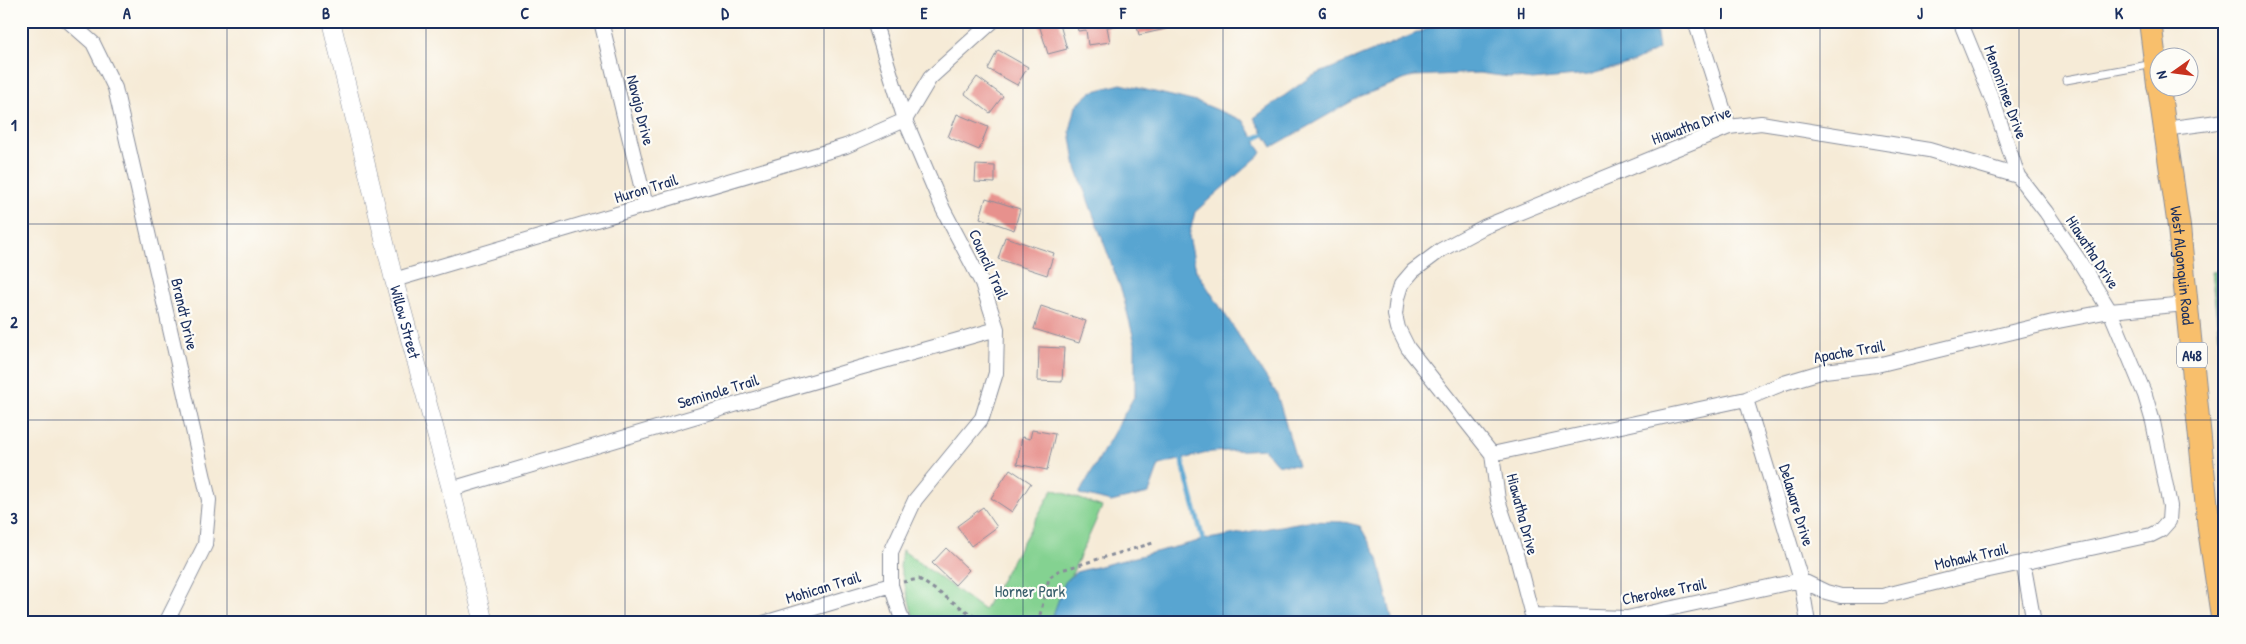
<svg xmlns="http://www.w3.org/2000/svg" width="2246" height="644" font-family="'Patrick Hand',sans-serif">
<rect width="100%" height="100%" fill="#fdfcf7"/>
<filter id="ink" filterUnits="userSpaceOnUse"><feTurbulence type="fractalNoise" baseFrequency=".02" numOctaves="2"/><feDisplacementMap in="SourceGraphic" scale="10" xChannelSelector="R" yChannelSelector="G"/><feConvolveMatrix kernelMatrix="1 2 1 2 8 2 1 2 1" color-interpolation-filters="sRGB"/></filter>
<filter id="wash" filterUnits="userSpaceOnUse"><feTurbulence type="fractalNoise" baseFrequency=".0096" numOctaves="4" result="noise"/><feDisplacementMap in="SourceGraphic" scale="20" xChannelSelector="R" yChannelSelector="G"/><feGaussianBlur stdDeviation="1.12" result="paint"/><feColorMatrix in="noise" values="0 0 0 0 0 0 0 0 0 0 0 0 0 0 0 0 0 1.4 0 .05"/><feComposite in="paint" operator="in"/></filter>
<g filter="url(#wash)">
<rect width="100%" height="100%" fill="#f6ebd7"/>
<!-- green -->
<path fill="#84d291" stroke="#508078" d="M1053,489L1102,507L1050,623H915L900,567L902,550L984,610Z"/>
<!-- forest -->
<path fill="#6bb47b" stroke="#43726c" d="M2225,270V382L2211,272Z"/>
<!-- water -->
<path fill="#58a5d1" stroke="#3a6a98" d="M1446,21H1655L1659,49L1631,63L1588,75L1532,80L1479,73L1414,76L1361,96L1272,147L1254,118L1310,77Z
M1121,84L1201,103L1244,121L1262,153L1195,212L1189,236L1196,270L1277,394L1298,466L1277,464L1264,449L1211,452L1159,465L1149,493L1111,502L1079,494L1135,395V343L1122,292L1076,168L1070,131L1076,106L1091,92Z
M1308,521L1344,522L1360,526L1378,558L1393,623H1050L1065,582L1076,572L1203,540Z"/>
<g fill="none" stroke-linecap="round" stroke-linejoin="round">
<!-- stream -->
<path stroke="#58a5d1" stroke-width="5" d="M1254,139L1264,134
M1182,460L1203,540"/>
</g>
<g id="blocks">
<!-- building -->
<path fill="#e7918d" d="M1038,21H1059L1067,49L1048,54Z
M1076,21H1114V26L1107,27L1110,42L1088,45L1086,30L1078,31Z
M1136,21H1187L1188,24L1139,35Z
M998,50L1028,67L1017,85L988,69Z
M977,77L1003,96L990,113L965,94Z
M957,114L988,127L979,150L948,137Z
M976,165L995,166V183L975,182Z
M986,198L1020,209L1014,230L980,218Z
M1005,237L1054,253L1047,275L998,259Z
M1041,306L1086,321L1079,343L1034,329Z
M1039,347L1064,348L1062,382L1038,381Z
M1032,430L1055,434L1047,470L1017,464L1022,437L1030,439Z
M1010,469L1031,483L1012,512L991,498Z
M983,507L997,527L971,546L957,526Z
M946,548L969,570L955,585L932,563Z"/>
</g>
</g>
<g filter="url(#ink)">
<use href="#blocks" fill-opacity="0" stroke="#888d9a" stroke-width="1"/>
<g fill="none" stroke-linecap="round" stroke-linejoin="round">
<!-- service casing -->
<g stroke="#888d9a" stroke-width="9">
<path id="service" d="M2066,80L2154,64"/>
</g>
<!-- minor casing -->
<g stroke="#888d9a" stroke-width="16">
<path id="minor" d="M68,21L93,43L115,88L209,500L205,545L166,623
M601,21L646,206
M874,21L905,120L943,209L982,283L997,329L996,373L982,418L915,500L891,552V585L903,623
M1695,21L1729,127
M1960,21L1994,104L2018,176
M905,120L930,78L993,21
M2164,129L2225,121
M394,280L846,146L905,120
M1746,399L1801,580L1808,623
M1492,454L1746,399L1784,383L1824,371L1877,365L2053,322L2110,311L2186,304
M451,489L859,368L997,329
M2023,562L2034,623
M1532,615L1627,618L1801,580L1826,592L1841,596H1882L1975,573L2151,535L2161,530L2169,521L2170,506L2153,422L2145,395L2110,311L2078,259L2046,212L2018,176L1929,150L1761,123L1729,127L1484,227L1441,250L1413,271L1401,285L1397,298L1395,315L1398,328L1408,348L1492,454L1498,500L1516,554L1534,623
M764,623L891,585"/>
</g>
<!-- tertiary casing -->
<g stroke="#888d9a" stroke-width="19">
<g id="tertiary">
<path id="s1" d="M331,21L394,280L451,489L484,623"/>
</g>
</g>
<!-- primary casing -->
<g stroke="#888d9a" stroke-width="24">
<g id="primary">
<path d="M2150,21L2158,85"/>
<path id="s2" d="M2159,88L2179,227L2209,529L2223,623"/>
</g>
</g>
<!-- path -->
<path stroke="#888d9a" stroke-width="3" stroke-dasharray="4 4" stroke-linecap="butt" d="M903,582L919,579L984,623
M1038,623L1049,578L1058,571L1153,543"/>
<!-- service -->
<use href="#service" stroke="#fff" stroke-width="7"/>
<!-- minor -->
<use href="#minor" stroke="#fff" stroke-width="14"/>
<!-- tertiary -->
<use href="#tertiary" stroke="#fff" stroke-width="18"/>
<!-- primary -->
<use href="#primary" stroke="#f8bf6c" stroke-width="22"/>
</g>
</g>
<!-- grid -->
<path fill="none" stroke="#1b2f5e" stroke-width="1" stroke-opacity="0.55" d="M227,21V623M426,21V623M625,21V623M824,21V623M1023,21V623M1223,21V623M1422,21V623M1621,21V623M1820,21V623M2019,21V623M21,224H2225M21,420H2225"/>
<g text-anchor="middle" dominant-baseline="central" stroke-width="4.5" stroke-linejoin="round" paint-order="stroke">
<!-- shield labels -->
<rect fill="#fdfcf7" stroke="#5f6c8c" stroke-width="1" x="2177" y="342.5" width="30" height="25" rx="4"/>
<g font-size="15" font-weight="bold" fill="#1b2f5e">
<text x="2192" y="355">A48</text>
</g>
<!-- street labels -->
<g font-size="16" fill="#1b2f5e" stroke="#fdfcf7">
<text transform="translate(2006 92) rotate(70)">Menominee Drive</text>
<text transform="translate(641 110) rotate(76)">Navajo Drive</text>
<text transform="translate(1691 125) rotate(-20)">Hiawatha Drive</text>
<text transform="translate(646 188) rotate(-17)">Huron Trail</text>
<text transform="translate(2093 252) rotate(57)">Hiawatha Drive</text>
<text transform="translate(989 264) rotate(66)">Council Trail</text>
<text stroke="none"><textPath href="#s2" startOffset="179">West Algonquin Road</textPath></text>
<text transform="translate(185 314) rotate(77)">Brandt Drive</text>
<text stroke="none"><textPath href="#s1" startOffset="310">Willow Street</textPath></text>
<text transform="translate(1849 351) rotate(-10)">Apache Trail</text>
<text transform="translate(718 391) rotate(-17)">Seminole Trail</text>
<text transform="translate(1797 505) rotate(73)">Delaware Drive</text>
<text transform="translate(1523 514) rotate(75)">Hiawatha Drive</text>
<text transform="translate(1971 556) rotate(-13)">Mohawk Trail</text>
<text transform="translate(823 587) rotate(-17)">Mohican Trail</text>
<text transform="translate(1664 591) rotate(-11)">Cherokee Trail</text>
</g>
<!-- park labels -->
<g font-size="16" fill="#3a606d" stroke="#fdfcf7">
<text x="1030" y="591">Horner Park</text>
</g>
</g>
<!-- margin -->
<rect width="2246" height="644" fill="none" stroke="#fdfcf7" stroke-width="55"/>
<!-- north arrow -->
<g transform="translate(2174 72) rotate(256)"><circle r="24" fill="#fdfcf7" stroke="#a3aaba"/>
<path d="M0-4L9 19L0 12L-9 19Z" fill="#c8321e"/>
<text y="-8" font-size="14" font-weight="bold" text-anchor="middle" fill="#1b2f5e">N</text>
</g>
<rect x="28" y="28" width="2190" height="588" fill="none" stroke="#1b2f5e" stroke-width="2"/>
<g font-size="16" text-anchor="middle" font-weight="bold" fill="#1b2f5e">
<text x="127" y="19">A</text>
<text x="326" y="19">B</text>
<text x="525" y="19">C</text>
<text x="725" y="19">D</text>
<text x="924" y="19">E</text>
<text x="1123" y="19">F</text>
<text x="1322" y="19">G</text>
<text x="1521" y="19">H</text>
<text x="1721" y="19">I</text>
<text x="1920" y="19">J</text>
<text x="2119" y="19">K</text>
<text x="14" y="131">1</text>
<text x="14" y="328">2</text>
<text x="14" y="524">3</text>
</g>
</svg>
